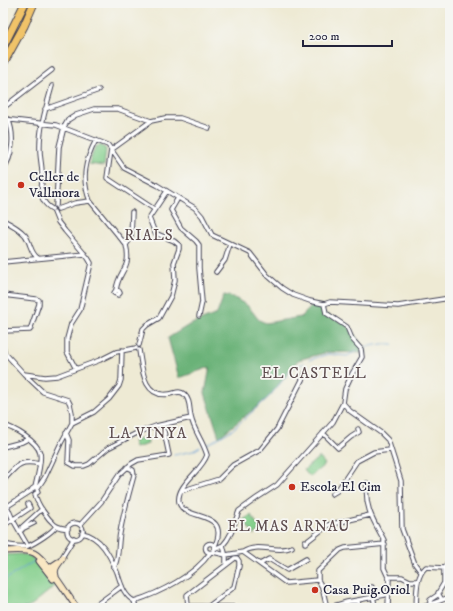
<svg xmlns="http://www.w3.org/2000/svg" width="453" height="611" font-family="'IM FELL DW Pica',serif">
<rect width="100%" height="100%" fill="#f6f6f2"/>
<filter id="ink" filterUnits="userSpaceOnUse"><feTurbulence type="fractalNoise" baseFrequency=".025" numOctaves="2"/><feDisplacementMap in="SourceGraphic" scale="8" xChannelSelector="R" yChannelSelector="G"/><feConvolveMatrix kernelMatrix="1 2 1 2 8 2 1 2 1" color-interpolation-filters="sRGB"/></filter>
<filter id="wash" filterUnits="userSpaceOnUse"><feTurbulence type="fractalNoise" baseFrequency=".012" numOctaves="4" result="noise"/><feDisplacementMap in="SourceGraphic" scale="16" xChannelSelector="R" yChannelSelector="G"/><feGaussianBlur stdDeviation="0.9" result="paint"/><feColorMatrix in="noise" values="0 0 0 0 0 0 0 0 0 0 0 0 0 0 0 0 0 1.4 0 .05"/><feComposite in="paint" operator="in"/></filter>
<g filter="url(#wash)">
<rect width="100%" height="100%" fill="#eeead4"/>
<!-- green -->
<path fill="#84cf8c" stroke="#537864" d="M101,145L106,149L104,166L89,164L95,147Z
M147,437L148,444L135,448L133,441Z
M319,457L325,464L310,477L304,470Z
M251,515L261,530L254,535L243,520Z
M21,554L32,557L55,586L28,608H3V555Z"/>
<!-- forest -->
<path fill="#6bb278" stroke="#466a5a" d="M224,295L233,297L248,306L259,320L266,323L301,317L313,305H322L324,313L349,326L367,353L328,352L298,360L269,397L219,437L205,393L210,367L179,378L168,338L189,325L217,314Z"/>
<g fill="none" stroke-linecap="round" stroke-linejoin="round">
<!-- stream -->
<path stroke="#679fd5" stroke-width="1" d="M364,347L382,344H393
M309,360L328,354L347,356L359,350
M206,445L232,430L269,397L292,369L304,363
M174,455L193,451L200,447
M3,581L36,560"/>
</g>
</g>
<g filter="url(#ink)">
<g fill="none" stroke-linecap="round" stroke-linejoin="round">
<!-- street casing -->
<g stroke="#414052" stroke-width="5.5">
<path id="street" d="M52,86C46,107 39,129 40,151C40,158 42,165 42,173C43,188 36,199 52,209
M3,108L52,70
M45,109L99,90
M3,119L56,125L108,145L124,168L157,185L195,208L202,216L212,235L250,253L267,275L282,288L293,295L310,301L324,304
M96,140C85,161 81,178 90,201L126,245L131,238L132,212
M111,150L151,121L165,118H180L209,128
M111,150L107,178L154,209
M3,169C13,157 15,134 8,119
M178,198L171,210L181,228L196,241L199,245V268L202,302L199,316
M56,206L59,147L64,127L68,120L76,115L94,109H118L151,121
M58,209L75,203L90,201
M54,212L58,222L65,231L88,258L91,263L80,310L71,324L67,339V352L76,369
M3,220C11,224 19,228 25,235C31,243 30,253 38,258
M3,262L85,254
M216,272L225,260L230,244
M116,290L114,293L118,295L120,293L119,291L116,290C119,269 132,269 126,245
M3,295L36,299L39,300V304L30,330L3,331
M324,304L330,302L349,303L398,306L450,298
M3,344L4,352L24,374L45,377L57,376L100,360L116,352L136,348
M139,345L143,329L147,325L159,318L171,296L175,280L174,263L179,249V245L174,241L155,233L149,218L167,191
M139,350C142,368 143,399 170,394C175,393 180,390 184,394C191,400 189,410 191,417C194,431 203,441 207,455C202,471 176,485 179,502C183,522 233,508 214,548
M24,374L43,392L68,400L70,404L72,413V423L61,443L45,477L37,489L38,492L35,494
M343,403L350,411L381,433L388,440L401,481L402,529L415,564L421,572
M72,423L94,412L109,399L119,386L121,380L122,350
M3,425C14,428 37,441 40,453C42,461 37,479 35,487
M66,433L69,440L68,462L75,466H84L89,464L108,448L137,433L156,426L191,418
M323,433L338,448L351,437L359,432L358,429
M3,447L22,442L28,439
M3,481C16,467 19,459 39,464
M367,483C364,507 373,520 384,540V568L389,579L388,608
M181,491L219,479L233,465L260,450L277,429L306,372
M35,494C37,504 47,518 55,525C59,528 64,528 68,529
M332,494L337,491L357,461L374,452L390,450
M7,506L13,520L28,546
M3,509L31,491L32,489L35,487
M67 531a8 8 0 1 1 16 0a8 8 0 1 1-16 0Z
M80,525L101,502L119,475L131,464L138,460L169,455L164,431
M3,526L30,508L28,504
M22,529L34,523
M22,530V527L42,509
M82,533C101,536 110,556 117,572C121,583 123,595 134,601
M305,541V543L328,525L370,515
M205.5 548a4.5 4.5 0 1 1 9 0a4.5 4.5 0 1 1-9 0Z
M3,544C11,545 20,548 28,546C35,543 53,532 56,526
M223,545L226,557V565L187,595L188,606L238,607
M214,549L223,545L227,540L231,533L239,511L257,498L277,485L333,422L343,403L345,389L352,374L362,357L361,349L352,339L347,327L326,313L324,304
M213,552L226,555L243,552L286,583L318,580L322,587L327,608
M243,552C258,542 276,554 292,547
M61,559L74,538
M260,564L269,559L287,570L306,559
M114,567C119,561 118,542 120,533C123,514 129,494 134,475L133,470L127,467
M388,577H402L410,581H418
M318,580V571L340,550L345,548L385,544
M372,587L375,608
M442,600L438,593L444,583V568L450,559
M134,601C160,593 195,575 210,553
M134,601L136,608
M358,601L359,608
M430,604V600L439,594
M209,606L234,587L239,566V561L237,558H235L226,565
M92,608L122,586
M327,608L347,602L385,595
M416,608C417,594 415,577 426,567L444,568
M420,608L450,597"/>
</g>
<!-- secondary casing -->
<g stroke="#414052" stroke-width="7">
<path id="secondary" d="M3,551C13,551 25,549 34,553C46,559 68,596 77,608
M39,561L53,579
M50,571L52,566L58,562
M56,576C53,569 59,564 63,558"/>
</g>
<!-- highway casing -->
<g stroke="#414052" stroke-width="9">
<path id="highway" d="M3,47L25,3
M3,64L24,26L34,3"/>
</g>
<!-- street -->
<use href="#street" stroke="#fff" stroke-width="3.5"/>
<!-- secondary -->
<use href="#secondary" stroke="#f9e7c3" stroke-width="5"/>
<!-- highway -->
<use href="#highway" stroke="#f0c369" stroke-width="7"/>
</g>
</g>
<!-- markers -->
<g fill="#c8321e" stroke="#f6f6f2" stroke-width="1.5">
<circle cx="21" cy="185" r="4"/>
<circle cx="292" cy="487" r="4"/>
<circle cx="315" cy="590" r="4"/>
</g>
<g text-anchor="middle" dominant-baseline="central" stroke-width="3.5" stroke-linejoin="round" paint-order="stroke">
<!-- poi labels -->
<g font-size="14" fill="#22223b" stroke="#f6f6f2" text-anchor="start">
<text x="29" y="177">Celler de<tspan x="29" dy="16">Vallmora</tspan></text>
<text x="300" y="487">Escola El Cim</text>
<text x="323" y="590">Casa Puig.Oriol</text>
</g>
<!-- neighbourhood labels -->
<g font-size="15" letter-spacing="1" fill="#5d4c4e" stroke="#f6f6f2">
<text x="149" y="235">RIALS</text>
<text x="314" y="373">EL CASTELL</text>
<text x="148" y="433">LA VINYA</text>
<text x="289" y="526">EL MAS ARNAU</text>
</g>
</g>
<!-- margin -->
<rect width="453" height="611" fill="none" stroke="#f6f6f2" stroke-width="16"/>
<!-- scale -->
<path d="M303 40v6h89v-6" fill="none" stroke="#22223b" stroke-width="2"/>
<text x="309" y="40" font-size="12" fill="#22223b" stroke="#f6f6f2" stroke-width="3" paint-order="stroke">200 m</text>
</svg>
